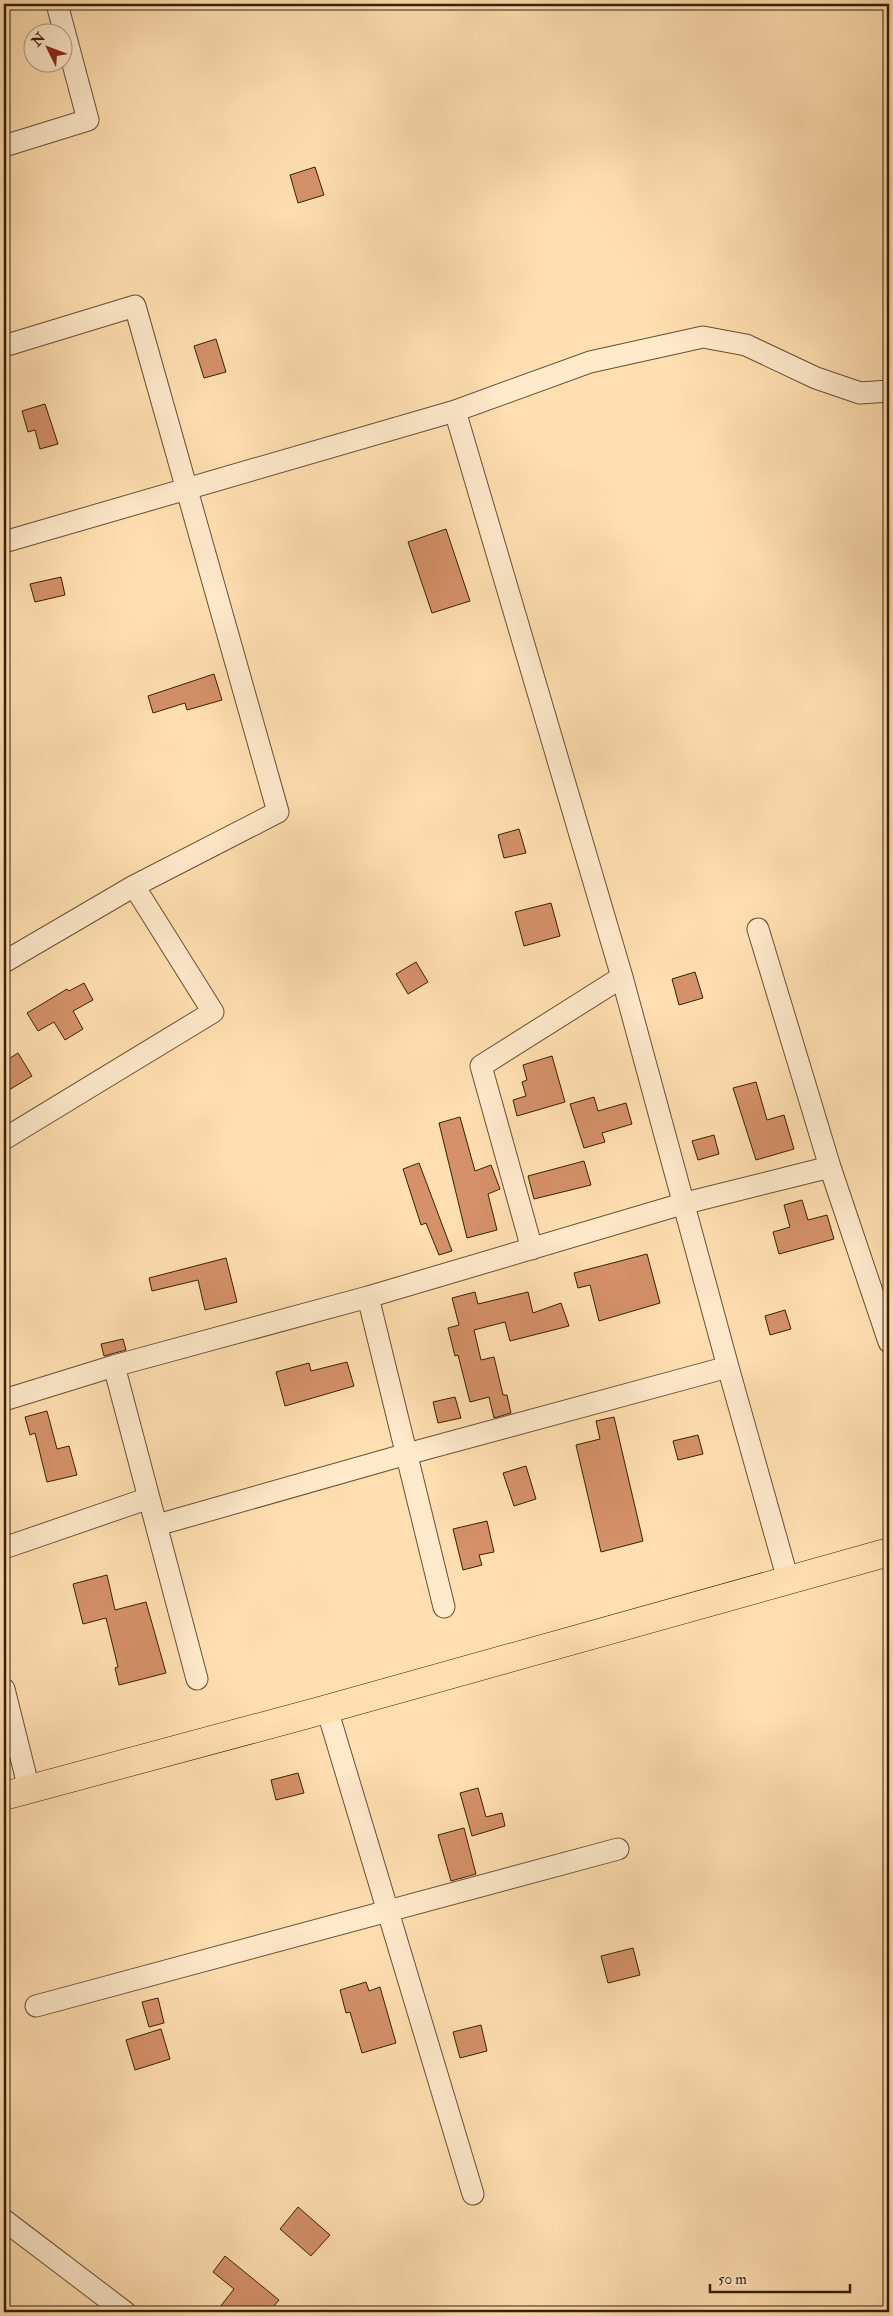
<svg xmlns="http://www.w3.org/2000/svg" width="893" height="2316" font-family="'IM FELL Double Pica',serif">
<rect width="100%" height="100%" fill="#ffdfb1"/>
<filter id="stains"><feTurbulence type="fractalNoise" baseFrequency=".004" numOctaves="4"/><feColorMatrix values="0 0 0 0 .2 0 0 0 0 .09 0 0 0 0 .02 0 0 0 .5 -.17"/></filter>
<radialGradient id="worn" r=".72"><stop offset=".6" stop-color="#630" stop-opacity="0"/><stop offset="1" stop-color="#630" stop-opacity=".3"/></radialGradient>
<!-- building -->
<path fill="#d59169" stroke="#362006" d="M315,167L324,195L298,203L290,175Z
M216,339L226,372L204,378L194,346Z
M45,404L58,444L40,449L35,430L28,432L22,411Z
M446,529L470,601L432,613L408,542Z
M61,577L65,595L35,602L30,584Z
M214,674L222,700L187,710L185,703L153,713L148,696Z
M519,829L526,853L504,858L498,835Z
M551,903L560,936L524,946L515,912Z
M416,962L428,982L408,994L396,974Z
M695,972L703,998L679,1005L672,979Z
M84,983L93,1000L73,1011L83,1029L65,1040L54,1022L38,1031L27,1013L67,989L69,991Z
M18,1053L32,1076L4,1093V1062Z
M552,1056L565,1102L517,1116L513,1100L526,1096L522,1082L527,1080L523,1065Z
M756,1082L767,1120L784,1115L794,1149L756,1160L733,1088Z
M594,1097L598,1111L626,1103L632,1124L602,1133L605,1142L584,1148L570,1104Z
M460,1117L475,1171L491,1165L500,1189L488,1194L497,1230L467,1238L439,1123Z
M714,1135L719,1154L698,1160L692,1141Z
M584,1161L591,1185L534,1199L528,1176Z
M419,1163L452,1251L439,1255L426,1223L421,1225L403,1169Z
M802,1200L808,1220L827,1215L834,1239L779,1254L773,1232L790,1227L784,1205Z
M647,1254L660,1303L599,1321L590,1285L578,1288L574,1273Z
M226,1258L237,1302L205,1310L198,1280L152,1291L149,1278Z
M475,1292L478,1304L528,1292L533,1313L561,1303L569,1326L510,1341L505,1322L474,1330L481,1360L494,1357L503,1395H507L511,1413L494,1418L489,1397L470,1402L458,1355L455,1356L448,1328L459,1325L452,1298Z
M785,1310L791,1329L770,1335L765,1316Z
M123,1339L126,1350L104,1356L101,1344Z
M347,1362L354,1386L285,1406L276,1372L309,1363L311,1371Z
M455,1397L461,1418L438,1423L433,1402Z
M47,1411L57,1449L69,1446L77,1475L47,1482L35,1433L30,1435L25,1417Z
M614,1417L643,1541L601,1552L576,1445L600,1439L596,1421Z
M698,1435L703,1454L678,1460L673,1441Z
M526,1466L536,1499L514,1506L503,1473Z
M487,1521L494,1552L479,1555L482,1565L463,1570L453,1529Z
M107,1575L115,1610L146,1602L166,1673L119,1685L115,1668L118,1667L106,1618L83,1624L73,1584Z
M298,1773L304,1793L276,1800L271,1780Z
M478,1788L486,1817L502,1813L505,1826L472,1836L460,1793Z
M464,1828L476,1874L451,1881L438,1835Z
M633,1948L640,1975L608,1983L601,1956Z
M366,1982L369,1991L380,1987L396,2043L362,2053L350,2012L346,2013L340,1990Z
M158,1998L164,2023L149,2027L142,2002Z
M481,2025L487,2051L460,2058L453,2032Z
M161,2029L170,2059L135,2070L126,2040Z
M298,2207L330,2235L311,2256L280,2229Z
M225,2256L279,2300L269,2312H216L234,2289L213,2272Z"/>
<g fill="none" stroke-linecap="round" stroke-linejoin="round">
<!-- minor casing -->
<g stroke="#685031" stroke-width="23">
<path id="minor" d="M4,146L88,120L57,4
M4,346L135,306L278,812L134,886L4,962
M455,411L622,977L728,1367
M4,542L455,411L590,362L703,337L746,345L816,378L860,393L889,391
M758,929L830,1167L889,1342
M4,1139L213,1012L134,886
M532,1249L481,1066L622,977
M368,1297L444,1607
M114,1366L197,1679
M4,1400L114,1366L368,1297L682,1204L830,1167
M157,1525L407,1454L728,1367L788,1580
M4,1548L149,1498
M4,1689L29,1789
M327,1709L473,2194
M36,2006L618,1849
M4,2220L125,2312"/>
</g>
<!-- trunk casing -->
<g stroke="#362006" stroke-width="29">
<path id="trunk" d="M4,1796L327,1709L889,1552"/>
</g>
<!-- minor -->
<use href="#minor" stroke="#ffeacc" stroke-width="21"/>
<!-- trunk -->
<use href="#trunk" stroke="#ffdfb1" stroke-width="28"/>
</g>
<!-- margin -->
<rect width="893" height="2316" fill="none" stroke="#ffdfb1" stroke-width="20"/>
<rect x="5" y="5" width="883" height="2306" fill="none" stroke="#362006" stroke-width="2.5"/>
<rect x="10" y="10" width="873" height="2296" fill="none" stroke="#362006"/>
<!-- north arrow -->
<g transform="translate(48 48) rotate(312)"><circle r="24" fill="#ffeacc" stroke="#af997d"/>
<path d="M0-4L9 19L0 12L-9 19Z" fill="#8f2418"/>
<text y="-8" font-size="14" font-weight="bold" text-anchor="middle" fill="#362006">N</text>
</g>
<!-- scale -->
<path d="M710 2284v8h140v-8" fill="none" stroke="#362006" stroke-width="2.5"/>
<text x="718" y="2284" font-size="15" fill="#362006" stroke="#ffeacc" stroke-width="4" paint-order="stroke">50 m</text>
<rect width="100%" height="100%" filter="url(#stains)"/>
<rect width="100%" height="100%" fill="url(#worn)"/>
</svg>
